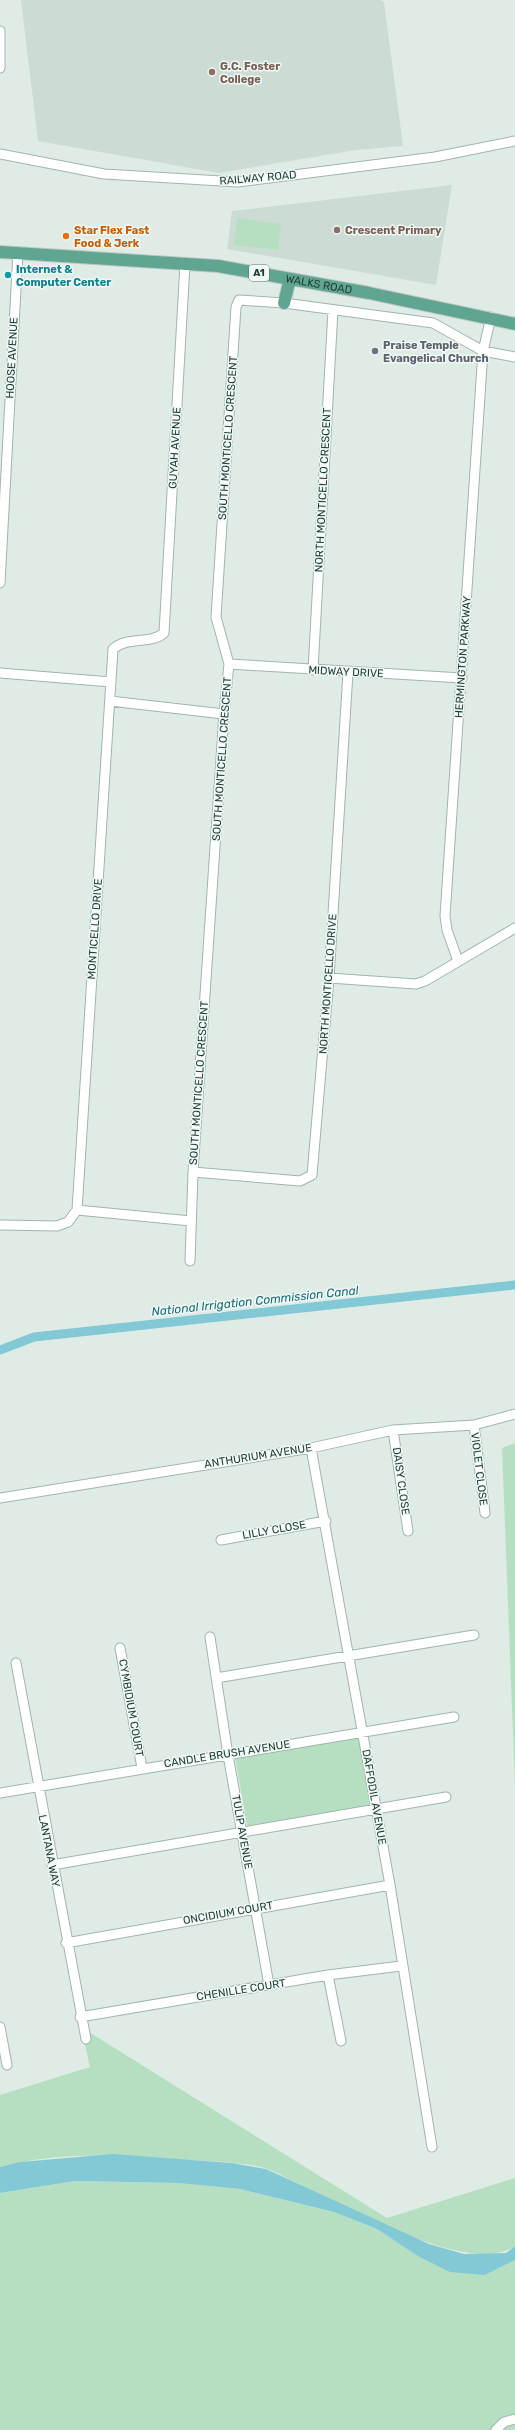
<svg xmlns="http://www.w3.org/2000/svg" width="515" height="2430" font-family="Rubik,sans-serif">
<rect width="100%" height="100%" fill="#dfece6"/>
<!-- built -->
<path fill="#cddbd5" d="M21,0H380L384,2L403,146L356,150L219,173L38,141Z
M452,185L436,285L227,249L232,211Z"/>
<!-- green -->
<path fill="#b6dfc1" d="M237,218L281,224L278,250L234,245Z
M515,1443V1787L502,1448Z
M365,1734L377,1806L247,1826L235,1756Z
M81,2027L387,2218L515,2178V2246C472,2278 345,2206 301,2185C290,2180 277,2172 265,2168C240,2162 213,2161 187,2160C125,2155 60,2151 0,2167V2095L90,2067Z
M75,2181L179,2183L240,2189L334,2212L377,2229L416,2255L485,2275L515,2260V2430H0V2193Z"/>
<!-- water -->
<path fill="#83c9d5" d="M113,2154L232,2163L266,2169L429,2244L464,2254L506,2253L515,2246V2260L485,2275L450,2272L416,2255L377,2229L334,2212L240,2189L178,2183L75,2181L0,2193V2167L20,2162Z"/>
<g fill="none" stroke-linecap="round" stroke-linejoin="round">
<!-- canal -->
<path stroke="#83c9d5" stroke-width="9" d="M0,1350L34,1337L515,1285"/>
<!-- minor casing -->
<g stroke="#a2b4ad" stroke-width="11">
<path id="minor" d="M0,31V68
M0,154L104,174L238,182L435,157L515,141
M0,583L18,252
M229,664L462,678
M313,670L333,310
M0,673L111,682
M110,701L224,714
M458,961L447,930L445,916L483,351L491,317
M329,978L416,984L425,981L515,928
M193,1172L300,1181L312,1175L329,978L348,672
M77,1210L113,649C127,636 150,645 164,633L185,264
M77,1210L191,1221
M0,1225L57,1226L68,1222L77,1210
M190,1261L193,1172L224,714L229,664L216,617L236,307L239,300L284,303L433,323L483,351L515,357
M474,1425L485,1513
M393,1430L408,1531
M311,1448L390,1885L432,2147
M0,1498L311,1448L393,1430L474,1425L515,1414
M221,1540L326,1521
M210,1637L228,1755L269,1985
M120,1648L142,1768
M16,1663L86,2039
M216,1678L474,1635
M0,1793L454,1717
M52,1865L446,1797
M66,1943L390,1885
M328,1975L341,2041
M80,2017L328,1975L401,1966
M0,2027L7,2065
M496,2430L504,2422L515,2419"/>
</g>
<!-- major casing -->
<g stroke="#c0c9c6" stroke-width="14">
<g id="major">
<path id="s1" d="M0,252L218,266L369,293L515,324"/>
<path d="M284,303L290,279"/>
</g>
</g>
<!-- minor -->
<use href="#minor" stroke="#fff" stroke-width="9"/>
<!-- major -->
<use href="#major" stroke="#60a492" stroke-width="12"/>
</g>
<!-- markers -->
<g fill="#8d6e63" stroke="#f0f8f4" stroke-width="1.5">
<circle cx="212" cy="72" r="4"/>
<circle cx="337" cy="230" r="4"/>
</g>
<circle fill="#e8710a" stroke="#f0f8f4" stroke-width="1.5" cx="66" cy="236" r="4"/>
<circle fill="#0f9aa8" stroke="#f0f8f4" stroke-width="1.5" cx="8" cy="275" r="4"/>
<circle fill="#6b7280" stroke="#f0f8f4" stroke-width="1.5" cx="375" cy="351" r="4"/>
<g text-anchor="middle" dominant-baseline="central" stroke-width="3" stroke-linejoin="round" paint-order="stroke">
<!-- shield labels -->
<rect fill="#f0f8f4" stroke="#5e756e" stroke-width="1" x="249" y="265" width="20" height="16" rx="3"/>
<g font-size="10" font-weight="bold" fill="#1f3d35">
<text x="259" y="273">A1</text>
</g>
<!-- education labels -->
<g font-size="11" font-weight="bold" fill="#785e54" stroke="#f0f8f4" text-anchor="start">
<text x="220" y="66">G.C. Foster<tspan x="220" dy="13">College</tspan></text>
<text x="345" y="230">Crescent Primary</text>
</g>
<!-- street labels -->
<g font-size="11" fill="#1f3d35" stroke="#f0f8f4">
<text transform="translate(258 178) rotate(-5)">RAILWAY ROAD</text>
<text stroke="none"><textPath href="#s1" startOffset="321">WALKS ROAD</textPath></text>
<text transform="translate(12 358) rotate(-87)">HOOSE AVENUE</text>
<text transform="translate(228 438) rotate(-86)">SOUTH MONTICELLO CRESCENT</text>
<text transform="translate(175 448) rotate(-87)">GUYAH AVENUE</text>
<text transform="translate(323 490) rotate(-87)">NORTH MONTICELLO CRESCENT</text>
<text transform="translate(463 657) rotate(-86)">HERMINGTON PARKWAY</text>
<text transform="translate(346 672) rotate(3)">MIDWAY DRIVE</text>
<text transform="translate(222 759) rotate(-86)">SOUTH MONTICELLO CRESCENT</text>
<text transform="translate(95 929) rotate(-86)">MONTICELLO DRIVE</text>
<text transform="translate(328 984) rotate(-86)">NORTH MONTICELLO DRIVE</text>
<text transform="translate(199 1083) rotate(-86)">SOUTH MONTICELLO CRESCENT</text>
<text transform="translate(258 1456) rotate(-9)">ANTHURIUM AVENUE</text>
<text transform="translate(479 1469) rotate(83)">VIOLET CLOSE</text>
<text transform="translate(401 1481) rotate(82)">DAISY CLOSE</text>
<text transform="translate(274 1530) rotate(-10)">LILLY CLOSE</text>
<text transform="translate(131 1708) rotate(80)">CYMBIDIUM COURT</text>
<text transform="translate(227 1754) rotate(-9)">CANDLE BRUSH AVENUE</text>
<text transform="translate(374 1797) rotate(80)">DAFFODIL AVENUE</text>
<text transform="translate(242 1832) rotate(80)">TULIP AVENUE</text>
<text transform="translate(49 1851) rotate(79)">LANTANA WAY</text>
<text transform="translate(228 1913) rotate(-10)">ONCIDIUM COURT</text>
<text transform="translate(241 1990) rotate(-9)">CHENILLE COURT</text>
</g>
<!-- food labels -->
<g font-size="11" font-weight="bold" fill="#c56008" stroke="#f0f8f4" text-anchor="start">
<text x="74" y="230">Star Flex Fast<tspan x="74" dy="13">Food &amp; Jerk</tspan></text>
</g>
<!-- culture labels -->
<g font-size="11" font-weight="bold" fill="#0d838f" stroke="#f0f8f4" text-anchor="start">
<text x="16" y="269">Internet &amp;<tspan x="16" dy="13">Computer Center</tspan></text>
</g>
<!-- worship labels -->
<g font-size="11" font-weight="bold" fill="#5b616d" stroke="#f0f8f4" text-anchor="start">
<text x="383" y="345">Praise Temple<tspan x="383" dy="13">Evangelical Church</tspan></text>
</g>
<!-- water labels -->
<g font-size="12" font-style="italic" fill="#156c7d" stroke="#f0f8f4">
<text transform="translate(255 1301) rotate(-6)">National Irrigation Commission Canal</text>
</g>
</g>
</svg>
